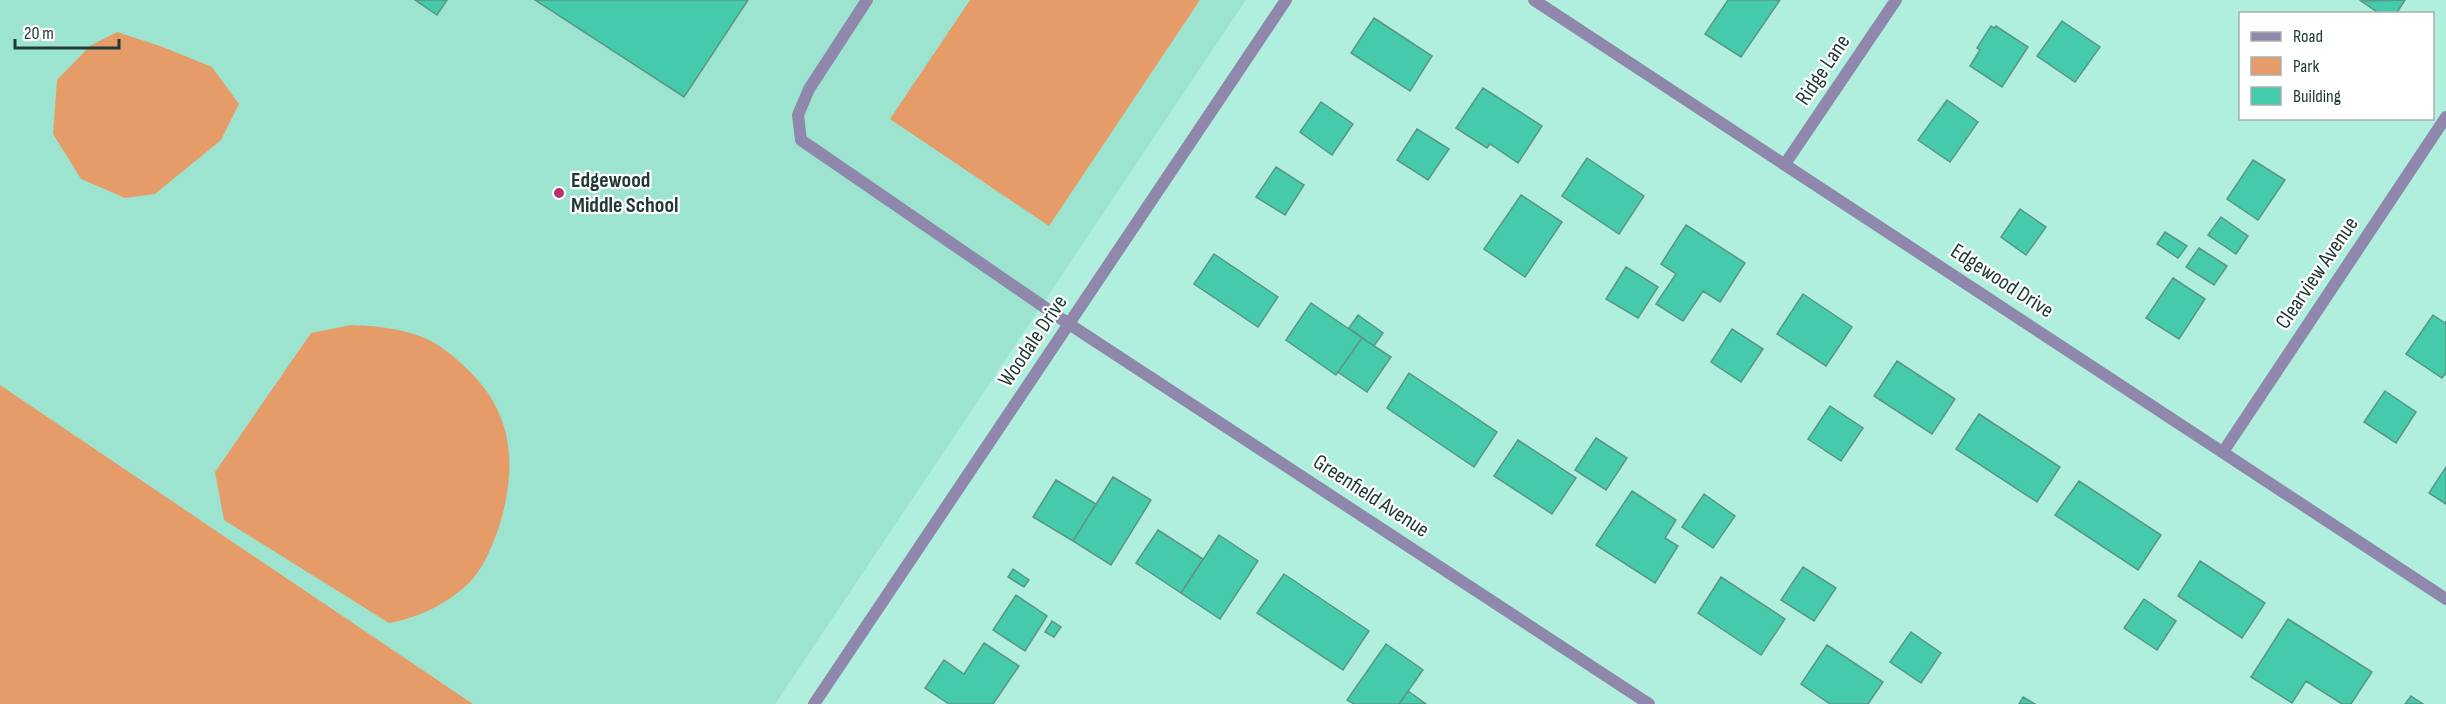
<svg xmlns="http://www.w3.org/2000/svg" width="2446" height="704" font-family="'Sofia Sans Condensed',sans-serif">
<rect width="100%" height="100%" fill="#b0efdd"/>
<!-- built -->
<path fill="#9ce4d0" d="M0,0H1246L775,704H473L0,385Z"/>
<!-- green -->
<path fill="#e59c69" d="M970,0H1200L1049,226L890,119Z
M117,32L163,47L212,67L239,104L221,140L155,194L125,198L81,179L53,134L57,80L90,46Z
M351,325C375,326 399,328 422,337C438,343 451,354 463,365C514,411 518,465 499,527C492,546 484,568 469,583C447,604 418,618 389,623L224,520L215,472L311,333Z
M0,385L473,704H0Z"/>
<!-- building -->
<path fill="#46caac" stroke="#599686" stroke-width="1.5" d="M415,0H447L437,15Z
M535,0H748L684,97Z
M1728,0H1780L1741,57L1705,34Z
M2405,0L2396,14H2380L2361,1Z
M1374,18L1432,56L1410,91L1351,53Z
M2062,21L2100,47L2075,82L2037,56Z
M1991,26L1994,28L1996,26L2028,47L2002,87L1970,66L1980,50L1977,48Z
M1483,88L1542,126L1518,163L1490,144L1487,148L1456,128Z
M1947,100L1978,122L1950,162L1918,140Z
M1321,102L1353,124L1332,155L1300,132Z
M1417,129L1449,149L1428,180L1397,160Z
M1587,158L1644,196L1619,234L1562,196Z
M2253,160L2285,180L2258,220L2227,199Z
M1276,167L1304,185L1285,215L1256,197Z
M1521,195L1562,222L1525,277L1484,249Z
M2020,209L2046,227L2026,255L2001,237Z
M2221,217L2248,236L2236,254L2208,235Z
M1686,225L1745,263L1720,302L1703,291L1683,321L1656,304L1676,274L1661,264Z
M2165,232L2187,246L2178,258L2157,244Z
M2199,248L2227,266L2214,285L2186,267Z
M1214,254L1278,297L1258,327L1194,284Z
M1626,267L1658,287L1638,318L1606,299Z
M2173,278L2205,299L2179,339L2146,318Z
M1803,294L1852,327L1826,366L1777,334Z
M1311,303L1362,338L1336,375L1286,340Z
M1358,315L1383,333L1374,346L1349,328Z
M2433,315L2445,323L2446,321V373L2442,378L2406,354Z
M1732,329L1763,349L1741,382L1711,362Z
M1362,338L1391,357L1367,392L1338,372Z
M1897,361L1955,399L1932,434L1874,396Z
M1409,373L1497,432L1474,467L1387,408Z
M2385,391L2416,412L2396,443L2364,422Z
M1830,406L1863,428L1841,461L1808,439Z
M1979,414L2060,467L2037,502L1956,449Z
M1596,438L1627,458L1606,490L1575,470Z
M1518,440L1576,478L1552,514L1494,476Z
M2446,467V504L2429,493Z
M1113,477L1151,500L1111,565L1073,541Z
M1056,480L1096,504L1073,541L1033,517Z
M2079,481L2161,535L2138,570L2055,515Z
M1632,491L1676,520L1665,538L1678,546L1655,583L1596,545Z
M1704,494L1735,516L1713,548L1682,527Z
M1158,530L1203,559L1181,593L1136,563Z
M1219,535L1258,561L1220,619L1181,593Z
M2200,561L2265,603L2242,638L2178,596Z
M1803,567L1836,588L1814,621L1781,600Z
M1013,569L1029,580L1024,587L1008,577Z
M1284,574L1369,631L1343,670L1257,613Z
M1721,577L1785,619L1761,655L1698,613Z
M1016,595L1047,616L1025,651L993,630Z
M2144,599L2176,621L2157,650L2124,628Z
M2288,619L2372,672L2351,704H2342L2306,681L2292,703L2251,677Z
M1052,621L1061,627L1054,637L1045,632Z
M1911,632L1941,653L1921,683L1890,662Z
M984,643L1019,666L993,704H949L925,688L944,660L964,674Z
M1386,644L1423,670L1399,704H1354L1347,700Z
M1827,645L1883,682L1868,704H1830L1801,684Z
M1408,691L1426,704H1399Z
M2411,696L2423,704H2405Z
M2023,697L2035,704H2019Z"/>
<g fill="none" stroke-linecap="round" stroke-linejoin="round">
<!-- service -->
<path stroke="#9088ac" stroke-width="12" d="M867,0L809,89L798,115L801,140L1069,324"/>
<!-- minor -->
<path stroke="#9088ac" stroke-width="12" d="M1785,164L1896,0
M1069,324L1649,704
M2223,452L2446,117"/>
<!-- tertiary -->
<path stroke="#9088ac" stroke-width="12" d="M1534,0L2446,599
M814,704L1286,0"/>
</g>
<!-- markers -->
<circle fill="#b73173" stroke="#fff" stroke-width="2" cx="559" cy="193" r="6"/>
<g text-anchor="middle" dominant-baseline="central" stroke-width="4.5" stroke-linejoin="round" paint-order="stroke">
<!-- street labels -->
<g font-size="22" fill="#213b34" stroke="#fff">
<text transform="translate(1823 70) rotate(-56)">Ridge Lane</text>
<text transform="translate(2317 273) rotate(-56)">Clearview Avenue</text>
<text transform="translate(2002 281) rotate(33)">Edgewood Drive</text>
<text transform="translate(1033 341) rotate(-56)">Woodale Drive</text>
<text transform="translate(1371 496) rotate(33)">Greenfield Avenue</text>
</g>
<!-- poi labels -->
<g font-size="22" font-weight="bold" fill="#213b34" stroke="#fff" text-anchor="start">
<text x="571" y="180">Edgewood<tspan x="571" dy="25">Middle School</tspan></text>
</g>
</g>
<!-- legend -->
<rect x="2239" y="12" width="195" height="108" fill="#ffffff" stroke="#a6b1ae" stroke-width="1.5"/>
<rect x="2251" y="32" width="30" height="9" fill="#9088ac" stroke="#a6b1ae" stroke-width="1.5"/>
<text x="2293" y="42" font-size="18" fill="#213b34">Road</text>
<rect x="2251" y="57" width="30" height="18" fill="#e59c69" stroke="#a6b1ae" stroke-width="1.5"/>
<text x="2293" y="72" font-size="18" fill="#213b34">Park</text>
<rect x="2251" y="87" width="30" height="18" fill="#46caac" stroke="#a6b1ae" stroke-width="1.5"/>
<text x="2293" y="102" font-size="18" fill="#213b34">Building</text>
<!-- scale -->
<path d="M15 39v9h104v-9" fill="none" stroke="#213b34" stroke-width="3"/>
<text x="24" y="39" font-size="18" fill="#213b34" stroke="#ffffff" stroke-width="4.5" paint-order="stroke">20 m</text>
</svg>
